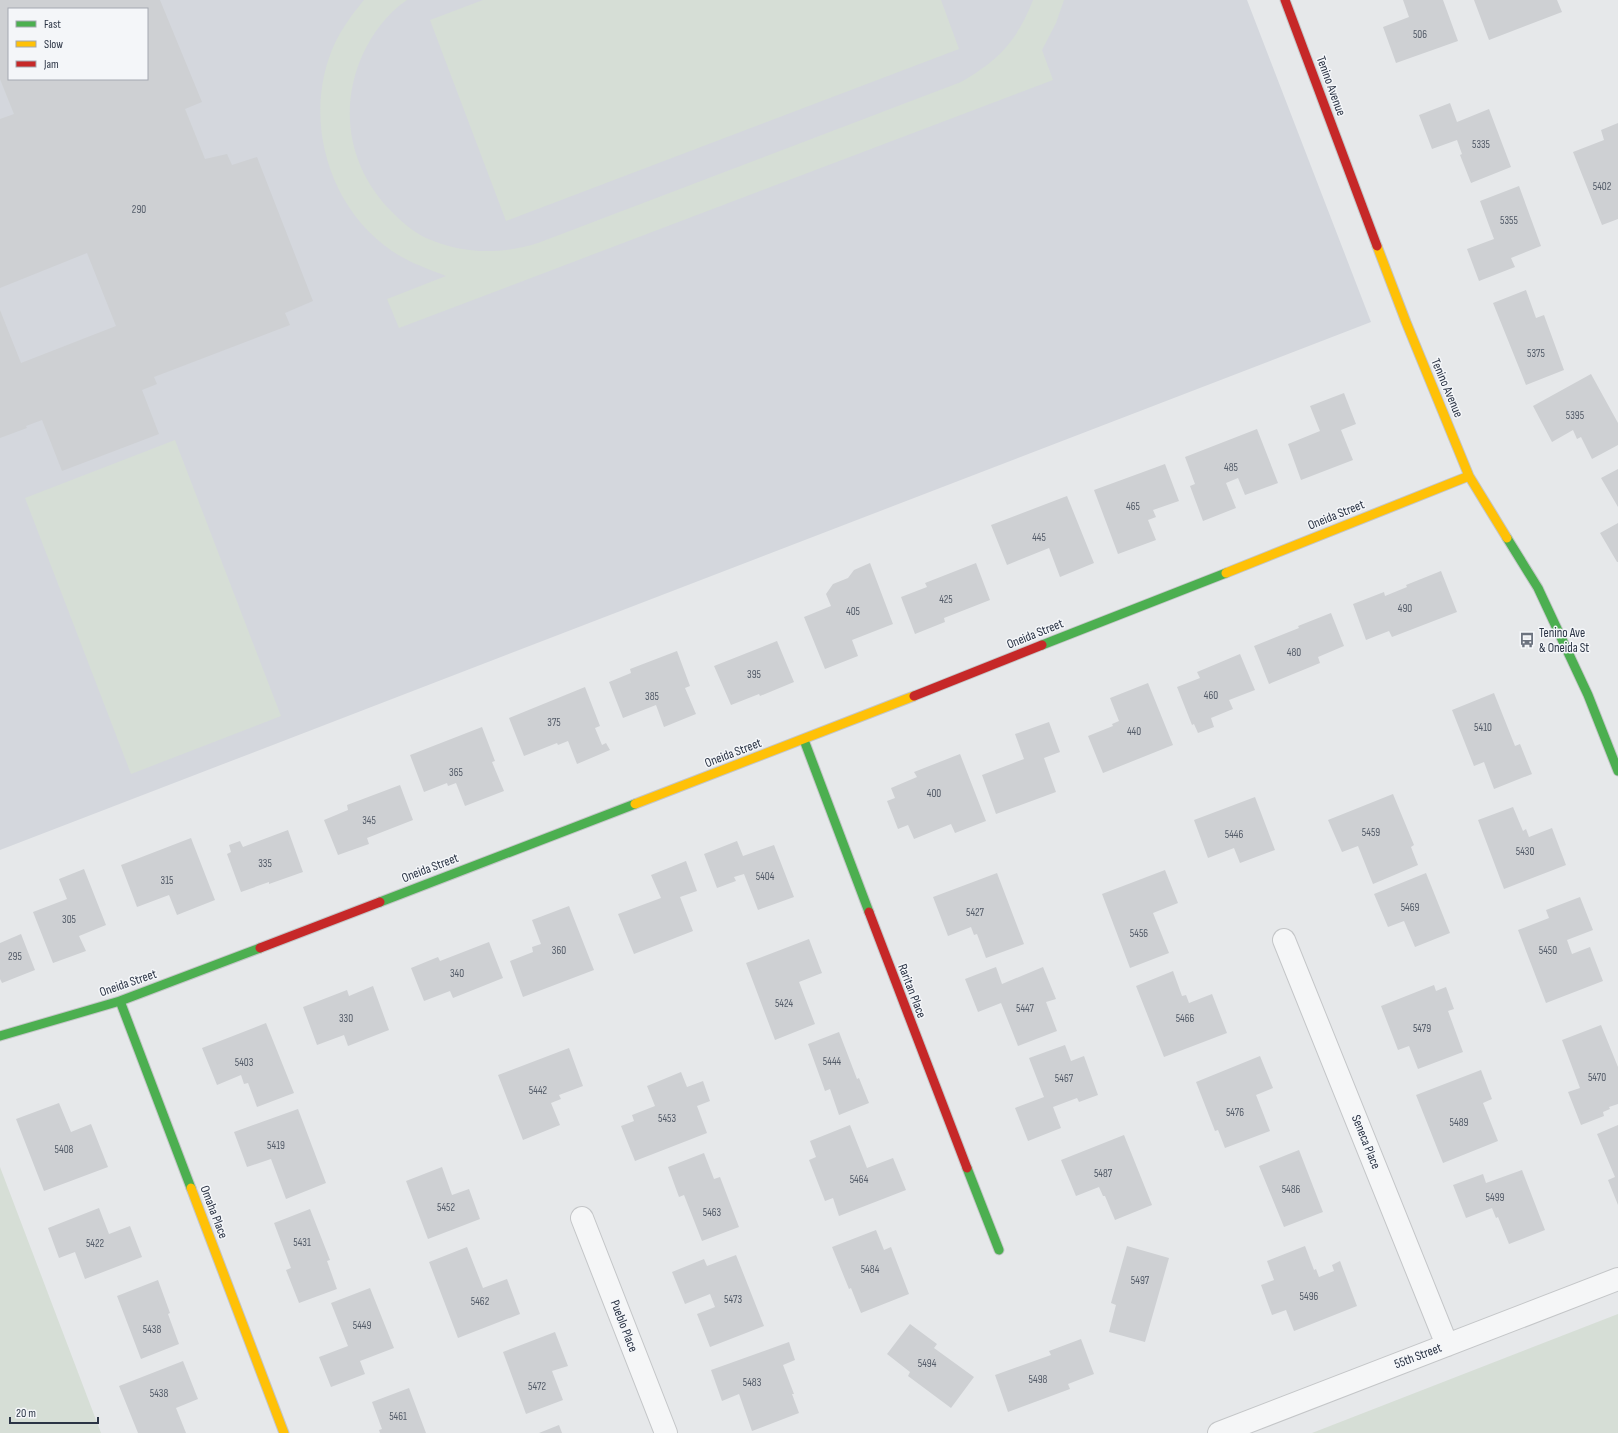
<svg xmlns="http://www.w3.org/2000/svg" width="1618" height="1433" font-family="'Sofia Sans Condensed',sans-serif">
<rect width="100%" height="100%" fill="#e6e8ea"/>
<!-- built -->
<path fill="#d4d7dd" fill-rule="evenodd" d="M0,0H1247L1371,322L0,850ZM9,9H147V79H9Z"/>
<!-- green -->
<path fill="#d6ded6" d="M364,0H407C387,13 372,34 362,56C338,111 350,170 392,212C402,222 413,232 426,238C462,254 500,255 538,243L961,82C999,60 1017,41 1033,0H1064L1056,23L1042,50L1053,80L399,328L387,299L446,276C428,269 408,262 392,251C326,206 302,114 335,43C343,27 353,13 364,0Z
M483,0H941L959,49L506,221L430,20Z
M175,440L281,716L131,774L25,498Z
M0,1167L101,1433H0Z
M1618,1314V1433H1312Z"/>
<!-- building -->
<path fill="#ced0d3" fill-rule="evenodd" d="M0,0H160L202,102L185,109L205,159L227,154L232,165L257,157L313,301L285,313L290,325L154,377L157,384L142,390L159,434L62,471L42,420L26,426L27,428L0,438V310L21,363L116,326L87,253L0,288V119L14,114L0,79ZM9,9H147V79H9Z
M1403,0H1443L1458,41L1396,63L1383,27L1409,17Z
M1474,0H1557L1562,12L1489,40Z
M1450,103L1457,122L1489,109L1511,167L1471,183L1460,155L1462,154L1457,140L1432,149L1419,115Z
M1618,123V219L1602,225L1573,152L1604,140L1601,130Z
M1519,186L1541,246L1511,258L1515,267L1479,281L1467,249L1494,239L1480,201Z
M1526,290L1536,318L1544,315L1564,370L1526,385L1493,303Z
M1591,374L1618,423V445L1592,459L1581,437L1577,439L1573,430L1552,442L1533,406Z
M1344,393L1356,424L1341,430L1353,460L1301,480L1288,444L1320,431L1310,406Z
M1257,429L1278,483L1245,495L1238,478L1226,483L1236,508L1203,521L1190,486L1195,484L1185,457Z
M1165,464L1179,501L1153,510L1156,517L1148,520L1156,540L1118,554L1094,490Z
M1618,469V507L1601,478Z
M1067,496L1094,563L1060,577L1049,548L1007,565L991,525Z
M1618,523V562H1617L1600,533Z
M870,563L893,624L852,640L858,656L825,669L804,617L831,606L826,594L833,584L848,578L854,570Z
M976,563L990,600L944,618L945,622L915,634L901,597L927,587L925,583Z
M1441,571L1457,612L1392,637L1389,631L1366,640L1353,604L1384,592L1385,596L1407,587L1406,585Z
M1331,613L1344,646L1318,657L1320,663L1269,684L1254,646L1299,628L1298,626Z
M777,641L794,682L760,696L759,694L731,705L714,666Z
M677,651L690,686L685,688L696,714L664,727L656,705L623,718L609,682L631,673L630,669Z
M1240,654L1255,690L1229,700L1233,709L1211,718L1214,727L1198,733L1194,724L1192,725L1177,687L1200,678L1197,672Z
M1148,683L1173,745L1103,773L1088,736L1113,726L1112,724L1119,721L1110,698Z
M585,687L600,726L595,728L602,745L606,743L610,750L577,764L568,741L558,745L557,743L524,756L509,718Z
M1494,693L1515,746L1520,744L1532,774L1494,789L1484,762L1474,766L1452,710Z
M1049,722L1060,752L1044,758L1056,792L996,814L982,775L1024,759L1015,734Z
M482,727L495,761L492,762L504,791L465,806L456,783L448,786L447,783L424,792L410,755Z
M960,754L986,821L955,833L951,824L914,839L908,825L898,829L887,801L895,798L891,788L917,777L914,772Z
M400,785L413,820L367,838L369,844L338,855L324,820L348,810L347,805Z
M1393,794L1414,845L1411,847L1418,865L1373,884L1358,846L1342,852L1328,820Z
M1255,797L1275,850L1240,863L1234,848L1208,858L1194,820Z
M1513,807L1523,831L1526,829L1529,837L1552,828L1566,865L1504,889L1478,820Z
M288,830L303,872L269,884V882L241,892L227,854L231,852L229,845L240,841L243,847Z
M191,838L215,900L177,915L169,895L137,907L121,865Z
M737,841L743,856L774,845L794,897L758,910L744,874L734,877L736,881L717,888L704,854Z
M686,861L697,891L680,897L693,931L634,954L618,914L661,898L651,875Z
M84,869L106,925L79,936L86,951L53,963L33,912L67,899L59,879Z
M1165,870L1178,903L1153,913L1169,953L1130,968L1102,894Z
M997,873L1024,944L986,958L977,934L974,935L971,927L948,936L933,897Z
M1426,873L1450,933L1415,947L1404,921L1388,927L1374,894Z
M1580,897L1593,930L1567,940L1572,954L1590,947L1603,981L1546,1003L1518,930L1549,918L1546,910Z
M569,906L594,970L523,997L510,961L533,952L532,947L541,944L532,920Z
M21,934L35,970L2,983L0,979V943Z
M809,939L822,973L799,982L815,1024L775,1040L746,963Z
M489,942L503,978L453,998L450,991L424,1001L411,968L438,957L440,961Z
M996,967L1002,984L1043,967L1056,999L1046,1002L1057,1031L1018,1046L1001,1003L978,1012L965,979Z
M1173,971L1182,996L1186,995L1189,1003L1212,994L1227,1033L1164,1057L1136,986Z
M1434,985L1436,991L1446,987L1454,1009L1448,1011L1463,1052L1418,1069L1409,1046L1398,1050L1381,1006Z
M373,986L389,1030L348,1046L344,1035L317,1045L303,1007L347,990L349,996Z
M266,1023L294,1093L257,1107L248,1083L244,1084L241,1075L217,1085L202,1048Z
M1601,1025L1618,1067V1104L1609,1107L1610,1109L1603,1112L1604,1116L1581,1125L1568,1092L1580,1088L1562,1040Z
M839,1032L857,1079L859,1078L869,1103L839,1115L830,1089L825,1091L808,1044Z
M1065,1045L1071,1061L1084,1056L1098,1095L1079,1102L1077,1098L1053,1107L1061,1128L1028,1141L1015,1108L1044,1097L1029,1058Z
M569,1048L583,1086L559,1095L561,1099L551,1103L560,1125L523,1140L498,1075Z
M1260,1056L1273,1088L1256,1095L1270,1131L1225,1148L1218,1130L1215,1131L1196,1082Z
M1481,1070L1492,1099L1483,1103L1498,1141L1443,1163L1416,1095Z
M681,1072L687,1087L703,1081L710,1101L697,1106L707,1133L635,1161L621,1126L634,1121L632,1115L655,1106L647,1086Z
M59,1103L71,1132L91,1124L108,1167L44,1191L16,1119Z
M298,1109L326,1183L286,1199L271,1159L247,1167L234,1132Z
M850,1125L867,1168L893,1158L906,1190L839,1216L833,1198L825,1201L809,1160L816,1157L810,1141Z
M1618,1125V1205L1608,1180L1615,1177L1597,1134Z
M1124,1135L1152,1205L1115,1220L1105,1196H1103L1099,1187L1076,1196L1061,1160Z
M1299,1150L1323,1212L1284,1227L1259,1166Z
M704,1153L714,1179L720,1177L739,1227L702,1241L684,1195L679,1197L668,1167Z
M442,1167L452,1195L469,1189L480,1219L428,1239L406,1181Z
M1522,1170L1545,1230L1509,1244L1498,1217L1496,1218L1492,1208L1466,1218L1453,1185L1483,1174L1486,1183Z
M99,1208L109,1234L130,1226L142,1257L85,1279L75,1252L59,1258L48,1228Z
M310,1209L330,1260L327,1261L337,1289L299,1303L286,1270L291,1268L274,1223Z
M876,1230L884,1250L891,1247L909,1294L861,1313L851,1288L849,1289L832,1247Z
M1127,1246L1169,1258L1145,1342L1109,1332L1116,1305L1111,1303Z
M1305,1246L1314,1270L1316,1269L1319,1277L1334,1271L1332,1265L1340,1261L1357,1306L1294,1331L1286,1310L1272,1315L1261,1285L1274,1280L1267,1261Z
M467,1247L483,1288L507,1279L520,1314L458,1338L429,1262Z
M736,1255L764,1326L710,1347L697,1314L715,1307L710,1294L685,1304L672,1272L704,1259L707,1266Z
M158,1280L170,1313L168,1314L179,1344L141,1359L117,1296Z
M370,1288L394,1348L360,1361L365,1374L331,1387L319,1357L348,1346L331,1303Z
M910,1324L937,1344L934,1348L974,1377L951,1408L908,1376L910,1372L887,1354Z
M555,1332L568,1366L552,1371L563,1400L526,1414L503,1352Z
M1081,1339L1094,1374L1068,1384L1070,1389L1008,1412L995,1375L1051,1355L1049,1351Z
M789,1342L795,1360L783,1365L794,1394H792L799,1413L752,1431L739,1394L722,1401L711,1370Z
M183,1361L198,1399L176,1408L186,1433H138L119,1386Z
M409,1388L426,1433H380L379,1430L382,1429L372,1402Z
M559,1425L562,1433H539Z"/>
<g fill="none" stroke-linecap="round" stroke-linejoin="round">
<!-- street casing -->
<g stroke="#c4c6c8" stroke-width="24">
<path id="street" d="M1284,940L1447,1345
M582,1218L666,1433
M1219,1433L1618,1279"/>
</g>
<!-- fast casing -->
<g stroke="#c4c6c8" stroke-width="11">
<path id="fast" d="M1507,538L1538,588L1588,695L1618,771
M1042,645L1226,573
M804,740L869,912
M380,902L635,804
M120,1001L191,1188
M0,1036L120,1001L260,948
M967,1168L999,1250"/>
</g>
<!-- slow casing -->
<g stroke="#c4c6c8" stroke-width="11">
<path id="slow" d="M1377,246L1406,322L1469,476L1507,538
M1226,573L1469,476
M635,804L914,696
M191,1188L284,1433"/>
</g>
<!-- jam casing -->
<g stroke="#c4c6c8" stroke-width="11">
<path id="jam" d="M1285,0L1377,246
M914,696L1042,645
M869,912L967,1168
M260,948L380,902"/>
</g>
<!-- street -->
<use href="#street" stroke="#f5f6f7" stroke-width="22"/>
<!-- fast -->
<use href="#fast" stroke="#4caf50" stroke-width="9"/>
<!-- slow -->
<use href="#slow" stroke="#ffc107" stroke-width="9"/>
<!-- jam -->
<use href="#jam" stroke="#c62828" stroke-width="9"/>
</g>
<!-- icons -->
<defs>
<g id="bus-bare" transform="scale(1.2)"><path d="M-5-6H5V4H4V6H2V4H-2V6H-4V4H-5ZM-3.5-4V0h7V-4ZM-3.5 1.2v1.5H-2V1.2ZM2 1.2v1.5H3.5V1.2Z" fill="#6c737f" stroke="#f4f6f9" stroke-width="2.5" paint-order="stroke"/></g>
</defs>
<g fill-rule="evenodd">
<use href="#bus-bare" x="1527" y="640"/>
</g>
<g text-anchor="middle" dominant-baseline="central" stroke-width="3" stroke-linejoin="round" paint-order="stroke">
<!-- number labels -->
<g font-size="11" fill="#545c69">
<text x="1420" y="34">506</text>
<text x="1481" y="144">5335</text>
<text x="1602" y="186">5402</text>
<text x="139" y="209">290</text>
<text x="1509" y="220">5355</text>
<text x="1536" y="353">5375</text>
<text x="1575" y="415">5395</text>
<text x="1231" y="467">485</text>
<text x="1133" y="506">465</text>
<text x="1039" y="537">445</text>
<text x="946" y="599">425</text>
<text x="1405" y="608">490</text>
<text x="853" y="611">405</text>
<text x="1294" y="652">480</text>
<text x="754" y="674">395</text>
<text x="1211" y="695">460</text>
<text x="652" y="696">385</text>
<text x="554" y="722">375</text>
<text x="1483" y="727">5410</text>
<text x="1134" y="731">440</text>
<text x="456" y="772">365</text>
<text x="934" y="793">400</text>
<text x="369" y="820">345</text>
<text x="1371" y="832">5459</text>
<text x="1234" y="834">5446</text>
<text x="1525" y="851">5430</text>
<text x="265" y="863">335</text>
<text x="765" y="876">5404</text>
<text x="167" y="880">315</text>
<text x="1410" y="907">5469</text>
<text x="975" y="912">5427</text>
<text x="69" y="919">305</text>
<text x="1139" y="933">5456</text>
<text x="559" y="950">360</text>
<text x="1548" y="950">5450</text>
<text x="15" y="956">295</text>
<text x="457" y="973">340</text>
<text x="784" y="1003">5424</text>
<text x="1025" y="1008">5447</text>
<text x="346" y="1018">330</text>
<text x="1185" y="1018">5466</text>
<text x="1422" y="1028">5479</text>
<text x="832" y="1061">5444</text>
<text x="244" y="1062">5403</text>
<text x="1597" y="1077">5470</text>
<text x="1064" y="1078">5467</text>
<text x="538" y="1090">5442</text>
<text x="1235" y="1112">5476</text>
<text x="667" y="1118">5453</text>
<text x="1459" y="1122">5489</text>
<text x="276" y="1145">5419</text>
<text x="64" y="1149">5408</text>
<text x="1103" y="1173">5487</text>
<text x="859" y="1179">5464</text>
<text x="1291" y="1189">5486</text>
<text x="1495" y="1197">5499</text>
<text x="446" y="1207">5452</text>
<text x="712" y="1212">5463</text>
<text x="302" y="1242">5431</text>
<text x="95" y="1243">5422</text>
<text x="870" y="1269">5484</text>
<text x="1140" y="1280">5497</text>
<text x="1309" y="1296">5496</text>
<text x="733" y="1299">5473</text>
<text x="480" y="1301">5462</text>
<text x="362" y="1325">5449</text>
<text x="152" y="1329">5438</text>
<text x="927" y="1363">5494</text>
<text x="1038" y="1379">5498</text>
<text x="752" y="1382">5483</text>
<text x="537" y="1386">5472</text>
<text x="159" y="1393">5438</text>
<text x="398" y="1416">5461</text>
</g>
<!-- street labels -->
<g font-size="13" fill="#2b3445" stroke="#f4f6f9">
<text transform="translate(1331 86) rotate(70)">Tenino Avenue</text>
<text transform="translate(1447 388) rotate(67)">Tenino Avenue</text>
<text transform="translate(1336 515) rotate(-22)">Oneida Street</text>
<text transform="translate(1035 634) rotate(-22)">Oneida Street</text>
<text transform="translate(733 753) rotate(-21)">Oneida Street</text>
<text transform="translate(430 868) rotate(-21)">Oneida Street</text>
<text transform="translate(128 983) rotate(-19)">Oneida Street</text>
<text transform="translate(912 991) rotate(69)">Raritan Place</text>
<text transform="translate(1366 1142) rotate(68)">Seneca Place</text>
<text transform="translate(214 1212) rotate(69)">Omaha Place</text>
<text transform="translate(624 1326) rotate(69)">Pueblo Place</text>
<text transform="translate(1418 1356) rotate(-21)">55th Street</text>
</g>
<!-- poi labels -->
<g font-size="13" fill="#2b3445" stroke="#f4f6f9" text-anchor="start">
<text x="1539" y="633">Tenino Ave<tspan x="1539" dy="15">&amp; Oneida St</tspan></text>
</g>
</g>
<!-- legend -->
<rect x="8" y="8" width="140" height="72" fill="#f4f6f9" stroke="#a4a8b1"/>
<rect x="16" y="21" width="20" height="6" fill="#4caf50" stroke="#a4a8b1"/>
<text x="44" y="28" font-size="12" fill="#2b3445">Fast</text>
<rect x="16" y="41" width="20" height="6" fill="#ffc107" stroke="#a4a8b1"/>
<text x="44" y="48" font-size="12" fill="#2b3445">Slow</text>
<rect x="16" y="61" width="20" height="6" fill="#c62828" stroke="#a4a8b1"/>
<text x="44" y="68" font-size="12" fill="#2b3445">Jam</text>
<!-- scale -->
<path d="M10 1417v6h88v-6" fill="none" stroke="#2b3445" stroke-width="2"/>
<text x="16" y="1417" font-size="12" fill="#2b3445" stroke="#f4f6f9" stroke-width="3" paint-order="stroke">20 m</text>
</svg>
